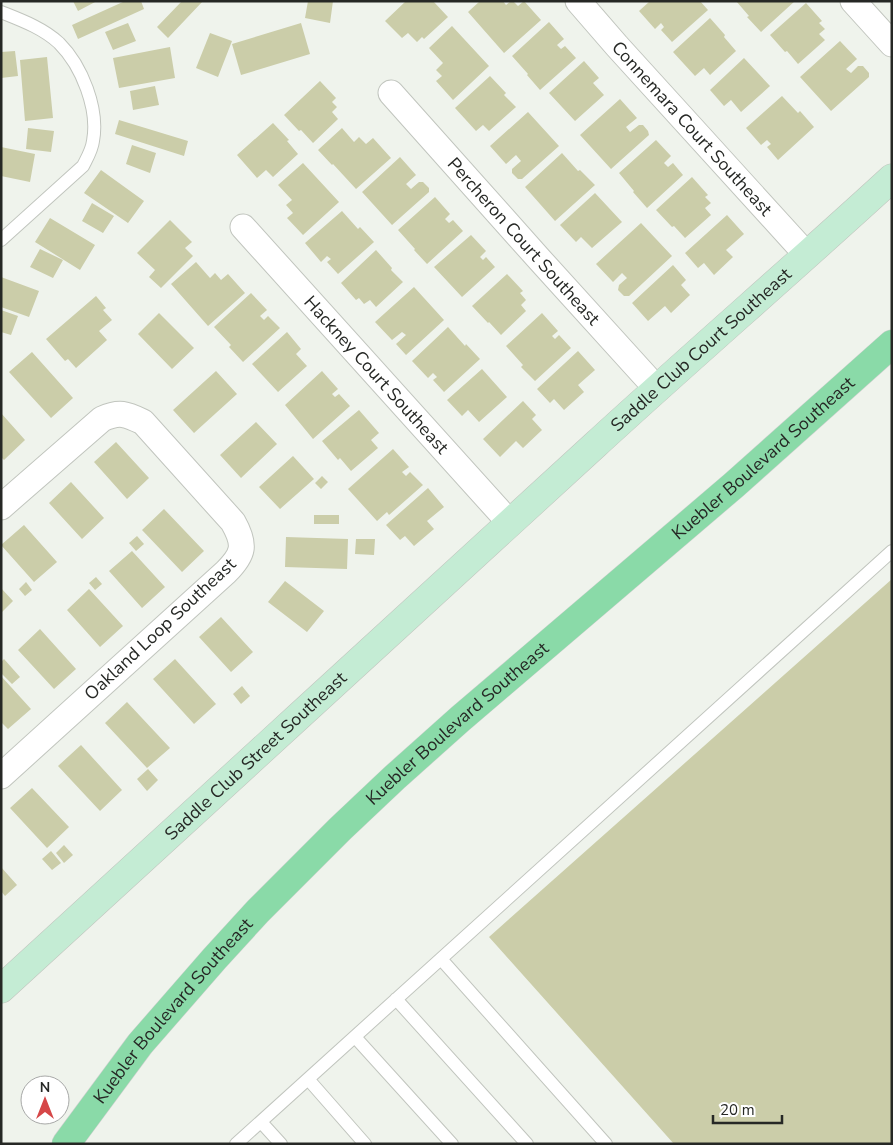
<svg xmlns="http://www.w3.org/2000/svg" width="893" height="1145" font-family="'Nunito Sans',sans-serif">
<rect width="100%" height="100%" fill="#eff3ec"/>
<!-- building -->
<path fill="#cbcda9" d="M73,1H97L78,11Z
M125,1H141L144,9L78,39L72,25Z
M182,1H203L168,38L157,27Z
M308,1H333L330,23L305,18Z
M406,1H433L448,17L424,39L422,37L417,42L408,33L402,38L385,21Z
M480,1H503L506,5L511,1H513L518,6L524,1L541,20L504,53L468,12Z
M650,1H700L708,10L672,42L661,30L664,27L661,23L655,29L639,11Z
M736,1H795L761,32L747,17L749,16Z
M806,3L822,21L819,23L825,29L819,34L825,40L798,64L787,51L785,52L770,35Z
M710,18L725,35L724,37L736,51L710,75L704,68L695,76L673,52Z
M549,22L564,39L557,45L561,49L565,46L576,58L540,90L527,75L528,74L512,56Z
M128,23L136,41L113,50L105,32Z
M301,23L310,54L241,75L232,44Z
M452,26L489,66L453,100L436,81L442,76L436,70L443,63L429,48Z
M210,33L232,41L218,77L196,68Z
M840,41L857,59L846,69L851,73L858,66H863L869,73V77L831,111L800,77Z
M170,47L175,78L119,88L113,58Z
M15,51L18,76L1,78V52Z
M47,57L53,118L25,121L20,60Z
M744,58L770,86L741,112L731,100L724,106L710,90Z
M584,61L599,78L593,83L604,95L575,121L549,93Z
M490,76L506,93L504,95L516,107L489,131L483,125L476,131L455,108Z
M320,81L336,98L332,102L337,107L332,112L338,119L313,143L301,130L299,131L284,115Z
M155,86L159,105L133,110L130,91Z
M782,96L798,113L800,111L814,127L778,160L767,147L771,144L767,140L761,145L746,128Z
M620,99L637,118L626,127L630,132L639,125H643L648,131L649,135L611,169L580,135Z
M528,112L559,146L522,179H518L512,173V169L521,161L516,155L506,164L490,146Z
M119,120L188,141L184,156L115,134Z
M273,123L289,140L287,141L298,154L273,177L266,170L257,178L237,155Z
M28,128L54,131L51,152L26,149Z
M342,128L354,142L359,137L366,144L373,138L391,158L356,189L333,164L332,165L318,150Z
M656,140L671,156L664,163L668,167L673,163L683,175L647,208L633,192L634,191L619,173Z
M132,145L156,153L150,173L126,164Z
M1,147L35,154L30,182L1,176Z
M562,153L578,171L580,170L595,185L555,221L525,187Z
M400,157L416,175L406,184L411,189L419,182H423L429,188V192L392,225L362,192Z
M303,163L339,202L303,235L287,218L293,213L286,205L292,200L278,185Z
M101,170L144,201L128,223L84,193Z
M692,177L708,195L705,197L711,203L705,208L711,215L685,238L674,226L672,227L656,210Z
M595,193L622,222L592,248L581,237L576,242L560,225Z
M435,197L450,214L445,219L449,223L453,220L463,231L427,264L414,250L415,249L398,230Z
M92,203L114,216L103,233L82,221Z
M342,211L358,229L360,227L374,242L338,274L327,262L331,259L327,256L321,262L305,243Z
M727,215L744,234L726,250L733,257L714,275L704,263L698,268L685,253Z
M50,218L95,245L80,270L35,242Z
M170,220L192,242L185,248L193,256L161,288L149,277L155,270L137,253Z
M641,223L672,256L629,296H624L618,290L619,285L627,278L622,273L613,282L596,264Z
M471,235L486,251L480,257L483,260L486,257L495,267L462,297L434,267Z
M40,249L63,260L53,278L30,267Z
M376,250L392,268L391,270L403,282L376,307L370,300L364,304L359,298L356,300L341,283Z
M196,262L210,278L215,273L221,280L228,274L245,293L208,326L171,284Z
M673,265L686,280L681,285L690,295L671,313L665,306L648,321L632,303Z
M507,274L523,291L520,293L526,300L521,305L526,311L501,335L489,322L488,323L472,306Z
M1,277L39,291L29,317L1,307Z
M414,287L444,320L406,355L396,344L406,335L402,332L392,340L375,322Z
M251,293L267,310L260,316L264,320L268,316L280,328L243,362L229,347L231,345L214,327Z
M96,296L106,308L103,310L112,320L99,331L107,340L76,368L68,359L65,361L46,339Z
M1,310L18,316L11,335L1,332Z
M159,313L194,348L172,369L138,334Z
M542,313L558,331L552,336L555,339L559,335L571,348L535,381L521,367L523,365L506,346Z
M448,327L465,346L466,344L480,359L444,392L433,380L437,377L433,373L428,378L412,361Z
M287,332L301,349L296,354L307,366L278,392L252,364Z
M578,351L595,370L578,385L584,392L564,410L554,399L550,403L537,389Z
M32,352L73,398L51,418L9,372Z
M482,369L507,397L479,422L468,410L462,416L447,400Z
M216,371L237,394L194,433L173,410Z
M322,371L338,389L332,394L335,397L339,394L350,406L313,439L285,405Z
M523,401L536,415L532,419L542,430L523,448L516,441L500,457L483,439Z
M359,410L379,433L371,440L378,448L351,471L340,458L338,460L322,441Z
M1,413L25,440L4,460L1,457Z
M256,422L277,444L241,478L220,455Z
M116,442L149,478L127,499L94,462Z
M393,449L409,467L402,472L406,476L410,472L423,485L389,515L387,512L377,521L348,489Z
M293,456L314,479L280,509L259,487Z
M322,476L328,482L321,489L315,483Z
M71,482L104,518L82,539L49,503Z
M428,488L444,507L427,521L434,529L414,546L405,536L400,540L386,525Z
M164,509L204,551L182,572L142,530Z
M314,515H339V524H314Z
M24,525L57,562L34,582L1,545Z
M137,536L144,544L136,551L129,543Z
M286,537L348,539L347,569L285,567Z
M356,539H375L374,555L355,554Z
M132,551L165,587L142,608L109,571Z
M96,577L102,584L95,590L89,583Z
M892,579V1144H674L489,937Z
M285,581L324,611L307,632L268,602Z
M26,582L32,590L25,596L19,589Z
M1,588L13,601L1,613Z
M89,589L123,626L100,647L67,610Z
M221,617L253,652L231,672L199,637Z
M40,629L76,669L54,689L18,650Z
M4,659L20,677L12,684L1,673V662Z
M175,659L216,704L194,724L153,679Z
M1,676L31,709L8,729L1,722Z
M242,686L250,696L241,704L233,694Z
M127,702L170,748L147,768L105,723Z
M81,745L122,790L100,811L58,766Z
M148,769L158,780L147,791L137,779Z
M32,788L69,827L47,848L10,808Z
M64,845L73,855L64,863L56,853Z
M51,851L61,863L52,870L42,859Z
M1,867L17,885L5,896L1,891Z"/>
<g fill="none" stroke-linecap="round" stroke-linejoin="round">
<!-- lane casing -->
<g stroke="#c1c5be" stroke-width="14">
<path id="lane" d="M1,12C21,20 43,28 59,43C82,66 99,109 93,141C92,150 87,158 83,166L1,240
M441,959L606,1144
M396,999L527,1144
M355,1037L452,1144
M308,1079L365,1144
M261,1122L281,1144
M236,1144L892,551"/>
</g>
<!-- street casing -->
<g stroke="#c1c5be" stroke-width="27">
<g id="street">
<path id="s1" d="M578,1L617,46L807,255"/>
<path d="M853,1L892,44"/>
<path id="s2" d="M391,93L540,260L657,389"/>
<path id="s3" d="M243,227L510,523"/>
<path d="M1,507L102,419C120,411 126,414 143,422L233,522C246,545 244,554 226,572L1,776"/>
</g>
</g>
<!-- secondary casing -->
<g stroke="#c1c5be" stroke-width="29">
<g id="secondary">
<path id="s4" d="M1,989C200,808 396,626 595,445C693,355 794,268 892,178"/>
</g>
</g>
<!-- primary casing -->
<g stroke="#cfd0cf" stroke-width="29">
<g id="primary">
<path id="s5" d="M66,1144L140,1044L215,958L258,911L340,829L394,778L460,719L734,485L892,344"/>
</g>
</g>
<!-- lane -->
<use href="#lane" stroke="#fff" stroke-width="12"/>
<!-- street -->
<use href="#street" stroke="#fff" stroke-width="25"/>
<!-- secondary -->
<use href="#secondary" stroke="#c4ecd4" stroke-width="28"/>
<!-- primary -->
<use href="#primary" stroke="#8adaa8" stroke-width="28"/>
</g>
<g text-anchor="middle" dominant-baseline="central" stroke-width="4" stroke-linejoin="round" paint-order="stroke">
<!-- street labels -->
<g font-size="18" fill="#262825" stroke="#fff">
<text stroke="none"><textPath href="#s1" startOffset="171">Connemara Court Southeast</textPath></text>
<text stroke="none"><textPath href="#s2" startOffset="199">Percheron Court Southeast</textPath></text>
<text stroke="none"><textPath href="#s4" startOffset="948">Saddle Club Court Southeast</textPath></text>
<text stroke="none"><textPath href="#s3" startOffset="199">Hackney Court Southeast</textPath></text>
<text stroke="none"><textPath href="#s5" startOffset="981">Kuebler Boulevard Southeast</textPath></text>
<text transform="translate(160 629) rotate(-43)">Oakland Loop Southeast</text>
<text stroke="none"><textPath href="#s5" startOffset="576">Kuebler Boulevard Southeast</textPath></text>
<text stroke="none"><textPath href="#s4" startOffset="345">Saddle Club Street Southeast</textPath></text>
<text stroke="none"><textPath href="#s5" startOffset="171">Kuebler Boulevard Southeast</textPath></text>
</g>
</g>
<!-- border -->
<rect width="893" height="1145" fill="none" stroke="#262825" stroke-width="5"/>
<!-- north arrow -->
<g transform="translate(45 1100)"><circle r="24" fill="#ffffff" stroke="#a8a9a8"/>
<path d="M0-4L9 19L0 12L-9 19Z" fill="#d64748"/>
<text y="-8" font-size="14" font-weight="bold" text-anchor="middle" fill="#262825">N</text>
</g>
<!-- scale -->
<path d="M713 1115v8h69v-8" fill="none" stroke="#262825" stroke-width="2.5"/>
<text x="720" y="1115" font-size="15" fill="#262825" stroke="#ffffff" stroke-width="4" paint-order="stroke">20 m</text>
</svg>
